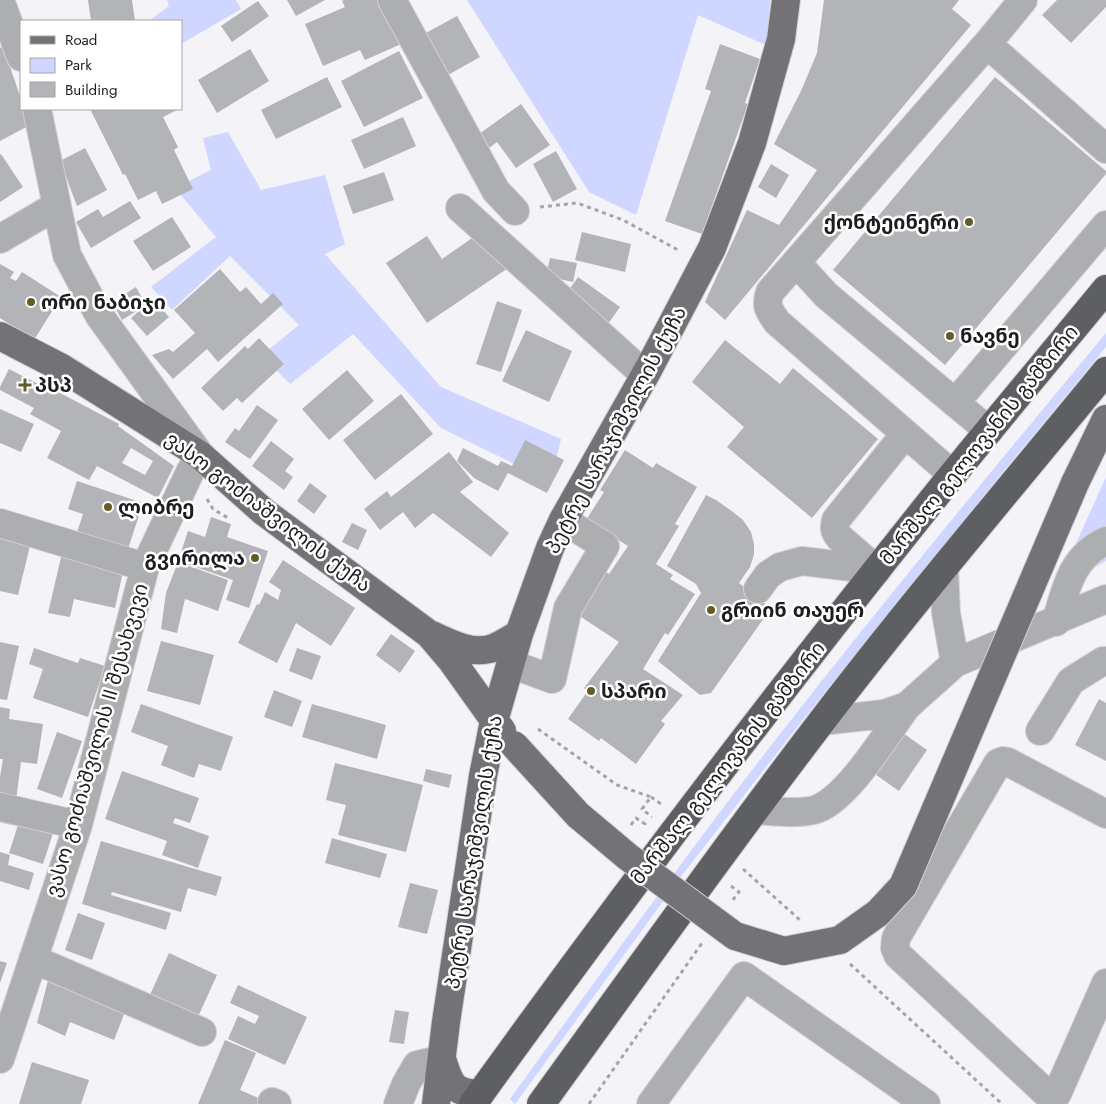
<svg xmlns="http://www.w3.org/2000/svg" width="1106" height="1104" font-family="Jost,'Noto Sans Georgian',sans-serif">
<rect width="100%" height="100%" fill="#f3f3f8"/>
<!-- green -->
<path fill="#cfd6ff" d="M167,0H236L241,9L181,44V21H149L169,6Z
M467,0H770L768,46L698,15L636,215L589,192Z
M228,132L261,190L325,175L345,244L325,254L441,387L561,439L551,482L441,428L353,334L290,384L262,355L299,325L230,256L172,310L151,287L216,237L175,188L211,170L203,138Z
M1106,333V347L996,480L805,717L683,874L515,1104L510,1099C599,976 687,853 780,734C886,598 996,466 1106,333Z
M1106,477V561L1095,567L1076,591L1049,603Z"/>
<!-- building -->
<path fill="#b3b4b8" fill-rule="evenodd" d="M88,0H132L135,21H91Z
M287,0H325L296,16Z
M344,0H379L408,41L365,60L360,50L323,66L305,24L345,7L342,1Z
M824,0H959L952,9L971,25L725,320L705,302L747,210L779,225L817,170L774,144L801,91L817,53Z
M1057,0H1106V7L1071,43L1042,15Z
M258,1L269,16L232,42L221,26Z
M457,16L480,57L448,75L424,34Z
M720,44L760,59L745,103L748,104L702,234L665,221L711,91L705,89Z
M3,46L21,99V109H24L30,125L0,141V48Z
M250,49L269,81L217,113L198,80Z
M399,51L423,98L364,127L341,81Z
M327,77L342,107L276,139L261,110Z
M995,77L1106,171V174L945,365L833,270Z
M521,104L550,145L516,168L497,142L489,148L479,134Z
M95,109H179L163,117L178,147L174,150L193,189L162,204L156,191L138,200L125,174L123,175L91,111Z
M403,117L416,146L364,169L351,140Z
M85,148L107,190L77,206L60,161Z
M556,151L577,189L553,202L533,164Z
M1,154L23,187L0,202V155Z
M771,164L789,175L776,198L758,187Z
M384,172L394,200L353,214L343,186Z
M130,201L141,218L91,248L76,222L98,209L103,217Z
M172,217L191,247L153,271L133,241Z
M582,232L631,244L625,272L575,260Z
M478,234L511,266L427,323L386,263L427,236L442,259Z
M550,258L577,263L573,282L546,276Z
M0,264L14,272L10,278L16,281L22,272L61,297L34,340L0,318Z
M220,269L240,292L246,287L261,304L273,293L283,304L218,362L207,349L173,379L152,355L169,349L173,352L195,333L174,310Z
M578,277L620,307L608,324L566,294Z
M136,287L146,305L122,320L112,302Z
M153,299L169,317L147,336L131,318Z
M497,301L522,310L501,372L476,364Z
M526,330L572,351L549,402L502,381Z
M259,338L284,364L242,403L237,398L223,411L201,388L245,346L248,349Z
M725,340L780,384L793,368L878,439L812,518L727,447L744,427L692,382Z
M9,369L44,387L45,385L119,424L118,426L174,466L158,498L97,466L89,480L47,458L61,431L30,414L34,408L0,390V387ZM131,448L153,461L145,475L122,463Z
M347,370L374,401L329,440L302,409Z
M401,394L433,434L375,480L343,440Z
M257,405L278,420L250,459L225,442L235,428L239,431Z
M0,409L34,424L21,452L0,443Z
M525,440L564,460L547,493L508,473L498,491L474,478L457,461L463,448L498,466L501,461L512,466Z
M271,441L294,459L285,471L293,477L284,490L252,466Z
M625,450L653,468L656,463L697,487L675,524L679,526L656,564L673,575L670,579L695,594L668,635L665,633L643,669L683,695L661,721L665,724L636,764L601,738L599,741L568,719L587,692L584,688L619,642L578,615L606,572L609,574L628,546L586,520L604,492L600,490Z
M449,452L473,482L460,492L509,533L491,557L433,513L415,528L403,512L380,530L364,509L387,491L391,497Z
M77,481L143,503L127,552L76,535L83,514L68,509Z
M310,483L327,496L314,514L297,501Z
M706,495L716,500L733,512L743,520L751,532L754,544V554L750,567L739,583L771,608L711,693L700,695L658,661L701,593L696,584L667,566Z
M211,517L231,524L227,537L268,551L249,608L226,600L233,580L178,561L188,531L205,537Z
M352,523L367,530L358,550L342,542Z
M0,534L31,542L18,595L0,591Z
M62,553L124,567L115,608L74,599L70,617L48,613Z
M283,560L355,608L331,646L296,623L277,663L238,643L257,604L259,605L265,592L278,600L281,590L269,582Z
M178,562L228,580L218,611L185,599L177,633L161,629L166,593Z
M391,634L415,651L400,673L376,655Z
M161,641L214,655L200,705L147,691Z
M0,642L19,646L7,700L0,699Z
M34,648L78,663L80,658L105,666L88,717L33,698L43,669L29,664Z
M297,648L321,656L312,680L289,671Z
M274,690L302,701L292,727L264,717Z
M1099,699L1106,703V761L1075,745Z
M141,704L233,737L221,771L199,764L194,778L161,765L168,746L131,732Z
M312,704L386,725L377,759L302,737Z
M0,707L10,709L9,719L43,724L37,764L21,762L16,800L0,797V777L3,759H0Z
M900,731L927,750L899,791L872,772Z
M57,732L82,741L62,798L37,789Z
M335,763L423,785L406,852L338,835L346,805L326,800Z
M426,769L452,775L449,788L423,781Z
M122,771L199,798L190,823L175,818L173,823L209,836L198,868L162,855L167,841L105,819Z
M20,819L54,830L43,864L9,853Z
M332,838L387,854L380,878L325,863Z
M101,841L222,877L216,896L188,888L181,912L112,892L111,895L171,913L166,930L82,904Z
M0,852L10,855L8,865L34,873L29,890L0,881Z
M410,883L438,890L427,934L398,927Z
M78,913L105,923L92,960L65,950Z
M169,953L217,975L197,1019L149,997Z
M0,961L7,963L0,983Z
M50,973L128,1004L114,1040L70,1022L65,1036L37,1023Z
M238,985L307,1017L285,1065L228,1039L238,1016L255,1024L259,1016L230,1003Z
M395,1010L409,1012L404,1044L389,1042Z
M225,1040L256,1053L240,1090L263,1100L261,1104H198Z
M32,1062L89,1080L81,1104H19Z"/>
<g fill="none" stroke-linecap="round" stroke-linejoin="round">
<!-- minor casing -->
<g stroke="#d1d1d5" stroke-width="30">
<path id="minor" d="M0,0L21,57
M392,0L496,191L515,211
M987,44L1023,0
M460,208L645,375
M0,239L56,206
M796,262L826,295L989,431
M955,403L1106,225
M953,475L777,322C769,310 765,306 770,292L987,44L1106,149
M0,523L145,567
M877,570L839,537C834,531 834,527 836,520L905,434
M758,589L768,575L780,567L802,561L877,570
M1056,622C1066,589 1071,557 1106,541
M955,663L1106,599
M511,664L552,679L568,608L605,546L563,520
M822,721L884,714L907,706L955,663L946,613L944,568
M1040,731L1071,681L1103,661H1106
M0,807L78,825
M756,810C773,811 801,815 817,809C848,798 887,733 907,706
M1106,814L1008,762L1003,761L998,763L896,938L895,948L898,955L1045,1092L1057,1094L1106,983
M33,959L202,1032
M0,1059L78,825L145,567L190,472L200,455L99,315L67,255L37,109
M272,1102L277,1104
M398,1104L406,1084L417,1065L442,1059
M651,1104L744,976L926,1104"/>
</g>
<!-- major casing -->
<g stroke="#d1d1d5" stroke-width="30">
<path id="major" d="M0,336L62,368L200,455L264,512L429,634L452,661L502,731
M1075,483L1106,419
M432,635C450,643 470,654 490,649C500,646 510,639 519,634
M442,1059C450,1084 452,1093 480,1094
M436,1104L446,1022L483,776L494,721L519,634L550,548L563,520L649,368L712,248L752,143L781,39L786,0"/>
</g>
<!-- highway casing -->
<g stroke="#d1d1d5" stroke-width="30">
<path id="highway" d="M473,1104C623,895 780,690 941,489C995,422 1051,356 1106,289
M541,1104C634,976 725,847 822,721C913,602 1011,487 1106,371"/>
</g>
<!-- path -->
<path stroke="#a4a5a8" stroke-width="3" stroke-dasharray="4 4" stroke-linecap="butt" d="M540,207L577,203L623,220L680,251
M207,499L213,509L228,518
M538,729L617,785L651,797L642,809L652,817
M651,797L661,804
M631,825L636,818L645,824L643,826
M743,869L800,920
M731,886L739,892L732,901
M850,964L1002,1104
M589,1104L702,943"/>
<!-- minor -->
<use href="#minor" stroke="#adaeaf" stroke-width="28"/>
<!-- major -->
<use href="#major" stroke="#737377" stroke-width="28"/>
<!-- highway -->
<use href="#highway" stroke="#5e5f62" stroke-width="28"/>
<!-- major-bridge casing -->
<g stroke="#d1d1d5" stroke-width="30" stroke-linecap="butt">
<path id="major-bridge" d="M514,745L578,815L628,857L735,936L784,951L840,940L878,913L903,886L1075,483"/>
</g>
<!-- major-bridge -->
<use href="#major-bridge" stroke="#737377" stroke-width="28"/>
</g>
<!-- markers -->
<g fill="#655b27" stroke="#fff" stroke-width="2">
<circle cx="969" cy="222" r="5"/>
<circle cx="31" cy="302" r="5"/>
<circle cx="950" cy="336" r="5"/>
<path d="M22.5 377.5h5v5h5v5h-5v5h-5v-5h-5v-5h5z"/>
<circle cx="108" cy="507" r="5"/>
<circle cx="255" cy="558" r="5"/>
<circle cx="711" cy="610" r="5"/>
<circle cx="591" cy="691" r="5"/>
</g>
<g text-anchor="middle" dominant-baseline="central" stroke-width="5" stroke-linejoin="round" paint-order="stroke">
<!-- poi labels -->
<g font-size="20" font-weight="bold" fill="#1c1d1e" stroke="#fff" text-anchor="start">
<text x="959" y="222" text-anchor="end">ქონტეინერი</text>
<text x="41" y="302">ორი ნაბიჯი</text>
<text x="960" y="336">ნავნე</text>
<text x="35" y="385">პსპ</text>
<text x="118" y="507">ლიბრე</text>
<text x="245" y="558" text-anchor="end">გვირილა</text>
<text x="721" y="610">გრიინ თაუერ</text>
<text x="601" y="691">სპარი</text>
</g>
<!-- street labels -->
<g font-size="20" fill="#1c1d1e" stroke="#fff">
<text transform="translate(616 430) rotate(-62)">პეტრე სარაჯიშვილის ქუჩა</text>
<text transform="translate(979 445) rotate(-51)">მარშალ გელოვანის გამზირი</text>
<text transform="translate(268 512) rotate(37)">ვასო გოძიაშვილის ქუჩა</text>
<text transform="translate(97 740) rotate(-74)">ვასო გოძიაშვილის II შესახვევი</text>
<text transform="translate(728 763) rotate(-52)">მარშალ გელოვანის გამზირი</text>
<text transform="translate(474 852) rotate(-81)">პეტრე სარაჯიშვილის ქუჩა</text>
</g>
</g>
<!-- legend -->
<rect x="20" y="20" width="162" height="90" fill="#ffffff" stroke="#a4a5a5"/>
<rect x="30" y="36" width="25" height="8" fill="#737377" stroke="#a4a5a5"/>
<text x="65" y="45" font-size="15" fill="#1c1d1e">Road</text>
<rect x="30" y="58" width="25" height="15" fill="#cfd6ff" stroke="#a4a5a5"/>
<text x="65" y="70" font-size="15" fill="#1c1d1e">Park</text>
<rect x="30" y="82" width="25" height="15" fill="#b3b4b8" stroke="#a4a5a5"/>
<text x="65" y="95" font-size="15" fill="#1c1d1e">Building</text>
</svg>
